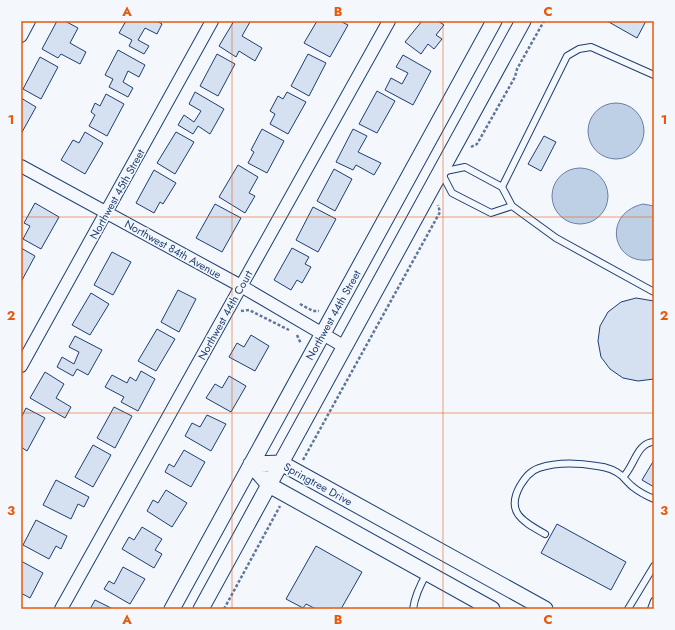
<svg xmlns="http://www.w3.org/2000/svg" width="675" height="630" font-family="Jost,sans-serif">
<rect width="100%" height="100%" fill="#f4f7fb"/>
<!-- water -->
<path fill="#bed0e5" stroke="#687fa3" d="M588 131a28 28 0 1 1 56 0a28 28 0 1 1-56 0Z
M552 196a28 28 0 1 1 56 0a28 28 0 1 1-56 0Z
M643,204L654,206V259C613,269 600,214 643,204Z"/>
<!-- building -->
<path fill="#d5e0f0" stroke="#1d3f73" d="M57,21H65L78,28L70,43L86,52L80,64L61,54L58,58L42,49Z
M126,21H157L162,24L157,34L145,28L138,40L149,46L144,54L129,46L132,40L119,33Z
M234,21H248L250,22L242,36L262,48L255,61L239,51L236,57L219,46Z
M317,21H340L348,25L330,57L304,43Z
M422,21H438L444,25L436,35L442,39L434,49L428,44L421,54L405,42Z
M607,21H646L637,38Z
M118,50L145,65L139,77L128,71L123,82L133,88L128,97L109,87L113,79L105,75Z
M217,54L235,64L218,96L200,86Z
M308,54L326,63L309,96L291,86Z
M403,55L431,71L413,105L385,90L391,78L402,84L408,73L396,67Z
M40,57L58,67L41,99L23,89Z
M377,91L395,101L377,133L359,124Z
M195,92L224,109L210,134L198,126L193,134L178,125L184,115L194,122L201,111L189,104Z
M287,92L306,102L288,134L270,124L275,114L270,111L278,96L283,99Z
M106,94L124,104L107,136L89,126L95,115L91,112L95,103L100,106Z
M21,98L36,107L21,134Z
M262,129L284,141L267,173L248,163L254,152L251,150Z
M353,129L367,136L358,152L381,163L374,175L356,165L353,170L336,162Z
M85,132L103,143L85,174L61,160L73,140L79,143Z
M176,132L194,142L175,174L157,163Z
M544,136L556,142L541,171L528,164Z
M238,165L258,177L249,193L255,196L245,213L219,197Z
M334,169L352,179L335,211L317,201Z
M154,170L176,183L163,204L160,202L154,213L136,203Z
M35,203L59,217L41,249L23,239L30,226L24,223Z
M215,204L241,218L222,252L196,238Z
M313,207L336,219L318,252L296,240Z
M21,248L35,256L21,282Z
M292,248L309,257L305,264L311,267L302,283L297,280L291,290L274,280Z
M112,252L131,262L113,295L94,285Z
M178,290L196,299L179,332L161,322Z
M91,293L109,304L90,335L72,325Z
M636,298L654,301V379L638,381L623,378L610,369L601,357L598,341L600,326L608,312L621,302Z
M157,329L175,339L156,371L138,361Z
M251,335L269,346L255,371L229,357L237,343L244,347Z
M75,336L102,350L88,375L77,369L73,376L57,367L62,357L74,364L79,352L69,347Z
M141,371L155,379L138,411L121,402L124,397L105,387L112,375L127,383L130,377L136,381Z
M45,372L64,384L56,398L71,407L65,418L30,398Z
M229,376L246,386L231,412L206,398L215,384L222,388Z
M114,407L132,416L115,448L97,438Z
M26,408L45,418L27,451L21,447V418Z
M207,415L226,424L211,451L185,436L192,423L200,427Z
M93,445L111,455L93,487L75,477Z
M184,450L205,462L191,487L165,472L169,464L174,467Z
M654,460V487L642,480Z
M56,480L89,497L84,507L78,504L71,519L43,505Z
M166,490L187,503L172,527L147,511L153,500L158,503Z
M36,520L67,536L61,549L56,546L49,559L23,545Z
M557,524L626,562L611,590L541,553Z
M142,527L162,539L155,550L162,554L154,568L122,549L129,537L134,540Z
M316,546L362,572L341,609H316L306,604L303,608L286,599Z
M21,561L43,573L30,598L21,593Z
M123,567L145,579L130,604L104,589L109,581L114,584Z
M95,600L113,609H90Z"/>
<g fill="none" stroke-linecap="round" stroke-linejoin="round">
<!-- service casing -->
<g stroke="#1d3f73" stroke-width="8">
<path id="service" d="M465,167L502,187L512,206L491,213L452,193L441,172Z
M502,187L567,56L579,49L591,47L654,75
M512,206L556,238L654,292
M623,477C634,467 637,442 654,442
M545,534C524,522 505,513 520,486C525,478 530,471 539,468C557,462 579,463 597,466C606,467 615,470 622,476C626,480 629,484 633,487C639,492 647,496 654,499
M413,609C415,595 420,585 427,573
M628,609L654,566
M651,609L654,601"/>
</g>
<!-- minor casing -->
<g stroke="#1d3f73" stroke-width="14">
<path id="minor" d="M21,36L29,21
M21,166L241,286L345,347
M21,366L212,21
M61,609L389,21"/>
</g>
<!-- tertiary casing -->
<g stroke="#1d3f73" stroke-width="17">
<path id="tertiary" d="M251,464L281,463L545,609
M251,464L269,485L492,609
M172,609L494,21
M201,609L523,21"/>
</g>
<!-- path -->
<path stroke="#5e769c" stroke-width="2.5" stroke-dasharray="3 2" stroke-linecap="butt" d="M471,147L477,144L515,77L517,69L544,21
M300,304L313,311H319
M241,311L249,310L289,330
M297,335L301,344
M303,460L440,212L438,205
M224,609L280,506"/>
<!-- service -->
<use href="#service" stroke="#f4f7fb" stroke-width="6"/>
<!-- minor -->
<use href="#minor" stroke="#f4f7fb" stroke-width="12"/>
<!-- tertiary -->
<use href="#tertiary" stroke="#f4f7fb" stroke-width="15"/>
</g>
<!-- grid -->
<path fill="none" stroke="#e8590c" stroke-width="1" stroke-opacity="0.55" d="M232,21V609M443,21V609M21,217H654M21,413H654"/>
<g text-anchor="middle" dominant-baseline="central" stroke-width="3" stroke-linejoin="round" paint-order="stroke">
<!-- street labels -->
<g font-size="11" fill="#1d3f73" stroke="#f4f7fb">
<text transform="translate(117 194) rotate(-61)">Northwest 45th Street</text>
<text transform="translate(173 249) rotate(29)">Northwest 84th Avenue</text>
<text transform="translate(225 315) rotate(-61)">Northwest 44th Court</text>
<text transform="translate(333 315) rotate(-61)">Northwest 44th Street</text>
<text transform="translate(318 484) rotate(29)">Springtree Drive</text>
</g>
</g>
<!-- border -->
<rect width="675" height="630" fill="none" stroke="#f4f7fb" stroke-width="44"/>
<rect x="22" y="22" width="631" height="586" fill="none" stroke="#e8590c" stroke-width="1.5"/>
<g font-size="13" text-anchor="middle" font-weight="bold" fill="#e8590c">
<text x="127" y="16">A</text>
<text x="338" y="16">B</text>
<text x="548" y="16">C</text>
<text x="11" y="124">1</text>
<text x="664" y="124">1</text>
<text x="11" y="320">2</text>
<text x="664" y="320">2</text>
<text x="11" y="515">3</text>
<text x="664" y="515">3</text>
<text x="127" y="624">A</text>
<text x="338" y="624">B</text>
<text x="548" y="624">C</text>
</g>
</svg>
